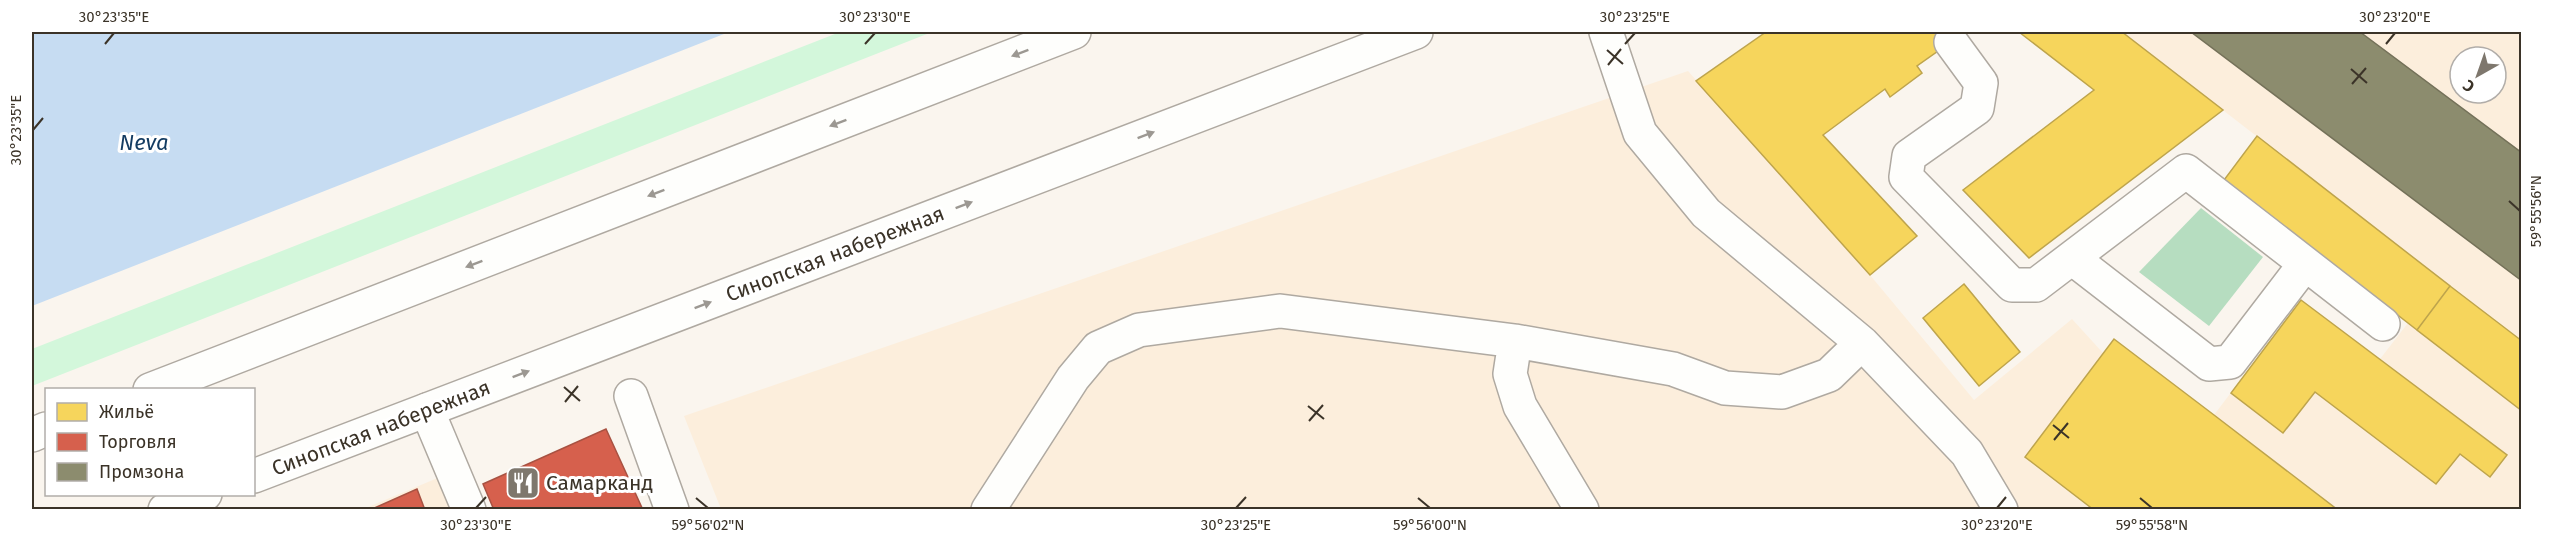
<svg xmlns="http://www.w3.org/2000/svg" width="2553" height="541" font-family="'Fira Sans',sans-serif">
<rect width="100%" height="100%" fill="#faf5ee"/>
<!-- built -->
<path fill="#fceedc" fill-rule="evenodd" d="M2122,32H2521V341L2450,286ZM2460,57H2496V93H2460Z
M1688,71L1870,275L1974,400L2072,319L2103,353L2025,457L2094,510L721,509L684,416Z
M2301,300L2380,359L2408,323L2521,411V509H2338L2214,415Z
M464,467L481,510H361Z"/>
<!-- green -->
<path fill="#d3f7db" d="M840,32H932L32,386V349Z"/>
<!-- forest -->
<path fill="#b6ddc0" d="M2201,208L2263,257L2209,326L2139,272Z"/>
<!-- water -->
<path fill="#c6dcf2" d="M32,32H729L32,306Z"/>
<!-- homes -->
<path fill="#f6d55c" stroke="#bea44c" stroke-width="1.5" d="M1766,32H1965L1917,66L1922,73L1890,97L1885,89L1823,135L1917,236L1870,275L1696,81Z
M2019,32H2122L2223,110L2029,258L1963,190L2094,90Z
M2257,136L2450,286L2417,330L2224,180Z
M1964,284L2020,352L1979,386L1923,318Z
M2450,286L2522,341V411L2417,330Z
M2301,300L2507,455L2490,477L2460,454L2436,484L2315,392L2283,433L2231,393Z
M2114,339L2214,415L2338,510H2094L2025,457Z"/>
<!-- shops -->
<path fill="#d6604d" stroke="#a85242" stroke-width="1.5" d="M606,429L643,510H494L483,484Z
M417,489L425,510H370Z"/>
<!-- industry -->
<path fill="#8c8c6e" stroke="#747159" stroke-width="1.5" d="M2191,32H2360L2522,153V281Z"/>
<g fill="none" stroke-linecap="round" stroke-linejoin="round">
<!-- minor casing -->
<g stroke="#afa9a1" stroke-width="36">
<path id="minor" d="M1606,32L1640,133L1706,213L1862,343L1967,453L2001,510
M1951,42L1981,83L1977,108L1909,156L1906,177L2012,285H2036L2186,171L2383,324
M2072,258L2209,364L2230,362L2305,264
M1515,341L1510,374L1520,406L1582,510
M631,396L672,510
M427,410L469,510
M988,510L1073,378L1098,348L1139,330L1280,311L1515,341L1673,369L1725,388L1782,392L1829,375L1862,343"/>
</g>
<!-- major casing -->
<g stroke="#afa9a1" stroke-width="36">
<path id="major" d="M150,390L1074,32
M32,435L46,429
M254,476L1416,32
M165,510L205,494"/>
</g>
<!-- minor -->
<use href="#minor" stroke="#fefefc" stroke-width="33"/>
<!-- major -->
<use href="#major" stroke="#fefefc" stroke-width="33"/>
</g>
<!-- one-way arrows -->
<defs><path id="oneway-solid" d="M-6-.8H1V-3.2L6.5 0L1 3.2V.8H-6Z" transform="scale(1.5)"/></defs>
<g fill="#9c9892">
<use href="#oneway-solid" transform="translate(1020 53) rotate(159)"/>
<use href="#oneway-solid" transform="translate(838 123) rotate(159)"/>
<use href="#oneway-solid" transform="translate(1146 135) rotate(-21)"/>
<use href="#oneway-solid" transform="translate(656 193) rotate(159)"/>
<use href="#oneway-solid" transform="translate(964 205) rotate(-21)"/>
<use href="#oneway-solid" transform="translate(474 264) rotate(159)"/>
<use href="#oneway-solid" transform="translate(703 305) rotate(-21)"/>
<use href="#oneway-solid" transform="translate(521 374) rotate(-21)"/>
</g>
<!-- ticks -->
<path fill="none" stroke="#3b3328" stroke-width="2" d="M105,44L114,33M865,44L875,33M1625,44L1635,33M2386,44L2395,33M1607,50L1623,64M1608,65L1621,49M2351,69L2367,83M2352,84L2366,68M33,130L43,118M2509,201L2520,211M564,387L580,401M565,402L578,386M1308,406L1324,419M1309,421L1323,405M2053,425L2069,438M2054,440L2068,423M696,498L708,508M1418,498L1430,508M2140,498L2152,508M476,508L486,497M1236,508L1246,497M1997,508L2006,497"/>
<!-- icons -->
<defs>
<g id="restaurant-square" transform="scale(1.725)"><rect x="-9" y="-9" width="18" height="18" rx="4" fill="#7e776d" stroke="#fff"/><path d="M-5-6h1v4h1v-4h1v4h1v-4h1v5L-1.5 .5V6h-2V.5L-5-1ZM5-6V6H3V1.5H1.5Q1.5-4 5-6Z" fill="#fff"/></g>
</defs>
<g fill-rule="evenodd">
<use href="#restaurant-square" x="523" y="483"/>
</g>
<g text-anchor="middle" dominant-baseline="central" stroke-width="6" stroke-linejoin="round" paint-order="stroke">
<!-- street labels -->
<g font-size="21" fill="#3b3328" stroke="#fff">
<text transform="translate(835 254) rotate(-21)">Синопская набережная</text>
<text transform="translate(381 428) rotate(-21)">Синопская набережная</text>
</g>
<!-- poi labels -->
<g font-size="21" fill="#3b3328" stroke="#fff" text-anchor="start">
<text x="546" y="483">Самарканд</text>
</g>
<!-- water labels -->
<g font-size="22" font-style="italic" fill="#143c62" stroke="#fff">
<text x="144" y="142">Neva</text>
</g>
</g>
<!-- border -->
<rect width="2553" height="541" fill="none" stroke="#ffffff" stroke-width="66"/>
<!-- legend -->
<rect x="45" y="388" width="210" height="108" fill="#ffffff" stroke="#b1ada9" stroke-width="1.5"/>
<rect x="57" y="403" width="30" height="18" fill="#f6d55c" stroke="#b1ada9" stroke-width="1.5"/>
<text x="99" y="418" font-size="18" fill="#3b3328">Жильё</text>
<rect x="57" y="433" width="30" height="18" fill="#d6604d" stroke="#b1ada9" stroke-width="1.5"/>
<text x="99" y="448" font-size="18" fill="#3b3328">Торговля</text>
<rect x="57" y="463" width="30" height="18" fill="#8c8c6e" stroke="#b1ada9" stroke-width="1.5"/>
<text x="99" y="478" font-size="18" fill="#3b3328">Промзона</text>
<!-- north arrow -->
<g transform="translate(2478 75) rotate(220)"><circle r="28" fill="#ffffff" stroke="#b1ada9" stroke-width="1.5"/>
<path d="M0-4.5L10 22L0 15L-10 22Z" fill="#7e776d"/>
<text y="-9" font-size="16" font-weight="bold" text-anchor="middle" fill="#3b3328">С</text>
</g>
<rect x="33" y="33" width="2487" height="475" fill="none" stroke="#3b3328" stroke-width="2"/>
<g font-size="15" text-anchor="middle" fill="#3b3328">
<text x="114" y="22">30°23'35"E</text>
<text x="875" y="22">30°23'30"E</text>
<text x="1635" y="22">30°23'25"E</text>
<text x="2395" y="22">30°23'20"E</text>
<text transform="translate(16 130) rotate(-90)" y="5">30°23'35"E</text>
<text transform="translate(2536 211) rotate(-90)" y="5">59°55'56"N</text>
<text x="476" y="530">30°23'30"E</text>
<text x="708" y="530">59°56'02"N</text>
<text x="1236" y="530">30°23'25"E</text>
<text x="1430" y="530">59°56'00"N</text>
<text x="1997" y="530">30°23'20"E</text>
<text x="2152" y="530">59°55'58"N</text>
</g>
</svg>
